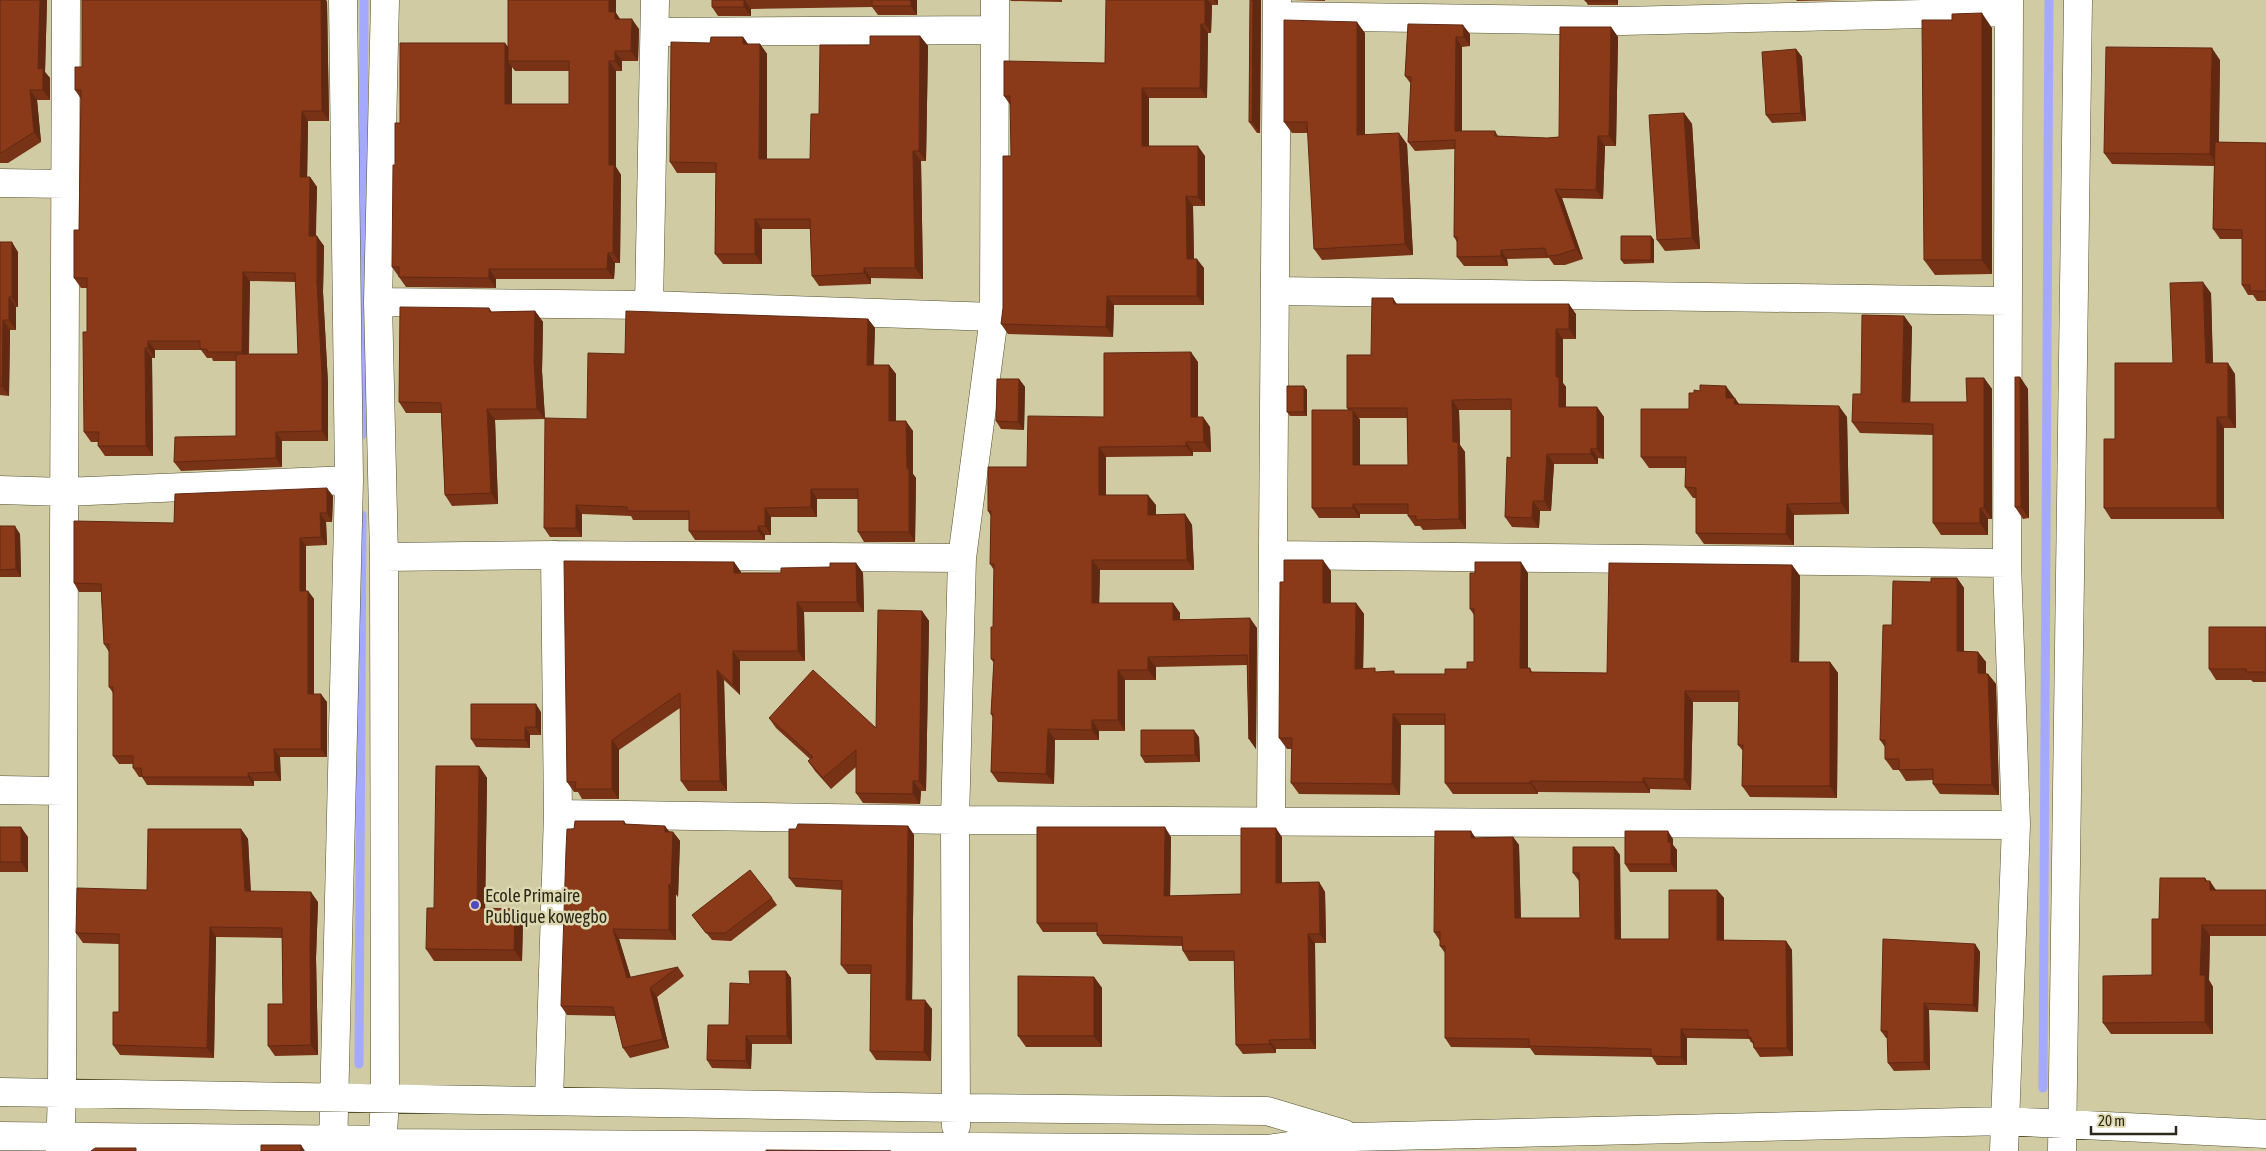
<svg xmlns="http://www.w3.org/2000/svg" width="2266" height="1151" font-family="'Asap Condensed',sans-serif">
<rect width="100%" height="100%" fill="#d0cba3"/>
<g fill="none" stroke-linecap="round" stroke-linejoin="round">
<!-- stream -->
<path stroke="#a5a9fd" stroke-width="9" d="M362,435L364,0
M359,1064L362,515
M2043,1088L2049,0"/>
<!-- minor casing -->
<g stroke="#56512d" stroke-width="29">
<path id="minor" d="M1277,16L1622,21L2009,12
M656,32L994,30
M0,183L65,184
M1275,291L2008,301
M378,302L649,305L994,317
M649,305L655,0
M0,490L64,492L349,480
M1273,555L2007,563
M384,557L555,555L962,558
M0,790L63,791
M558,814L955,820L2016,825
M1271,820L1277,0
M0,1092L958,1108L1267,1111L1344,1134
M549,1100L558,814L555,555
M956,1126L955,820L962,558L994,317L995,0
M0,1136L375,1140L382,1143L1267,1149L1353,1137L2004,1121L2266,1134
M60,1151L62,1093L66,0
M333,1151L349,480L343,0
M382,1151L385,1098L384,557L378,302L385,0
M2004,1151L2016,825L2007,563L2009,0
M2062,1151L2078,0"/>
</g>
<!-- minor -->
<use href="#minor" stroke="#fff" stroke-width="28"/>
</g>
<!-- wall -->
<path fill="#783216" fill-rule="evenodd" d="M0,0H47L45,72L50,78V100H37L41,142L8,163H0Z
M82,0H326L327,2L329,121H308L307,177H310L317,187L316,236L324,246L323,292L328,384V441H282V467L181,471L174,462L236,436V361H213L212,358H207L201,350H155V358H152L153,456H105L98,446V442H91L84,432L87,332V288H81L74,278L79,230L81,99L75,90L82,67ZM250,281L296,282L298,354H249Z
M508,0H616V13L620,19L639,29L638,61H622V71H616V167L621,175L620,263H615L614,279H496V288L406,287L392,267L395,165L400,123L505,43L508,47ZM512,67L515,71H569V104H512Z
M712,0H917V15H878L872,7L751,9V16H718L712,7Z
M1010,0H1062V2L1011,1Z
M1106,0H1218V5H1212L1211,33H1208L1207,98H1149V146L1205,156V206H1193L1194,259L1204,268V305H1114L1113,337L1008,334L1001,324L1003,308L1011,156V106L1004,96L1105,63Z
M1250,0H1261L1260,133H1257L1249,122Z
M1292,0H1325V1Z
M1585,0H1618V5H1588Z
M1796,0H1843L1797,1Z
M1408,24L1470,34V46L1462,47V131H1495L1498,136L1547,138L1559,137L1611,27L1618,37L1616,146H1605L1603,199L1562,198L1583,259L1565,265H1554L1549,258L1507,259L1508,266H1464L1457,257V242L1454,237L1455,149L1415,151L1408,142L1411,84L1405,76Z
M1992,28V274L1935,275L1924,260Z
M1365,33V135L1407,144L1413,255L1322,260L1314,249L1308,133H1292L1284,122Z
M920,36L928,46L926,161H921L923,279L871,278V284L819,286L812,276L810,229H762V264H723L715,254L716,173H677L670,162L710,43L743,37L748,44H760L767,54V159H810L819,114L870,45Z
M1796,49L1802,57L1806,121L1772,123L1766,115Z
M2220,60L2219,142L2266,143V301H2257L2253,295H2248L2242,285V239H2220L2213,229L2214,166L2112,164L2104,153Z
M1684,113L1692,124L1700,249L1665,251L1657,240Z
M1651,236L1654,240V263L1624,264L1621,260Z
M0,242L18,252V307H16V330H10L9,396L0,395Z
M2211,293L2213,363L2235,374L2236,428H2224V519H2111L2104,508L2173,363Z
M1393,298L1397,304L1576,314V339H1563V383L1566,387V407H1597L1604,417V459L1598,458V464H1554L1551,511H1540L1539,528L1512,527L1505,517L1511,458V410H1459L1460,445L1465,452L1466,529L1423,530L1420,526H1415L1408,516V514H1360V518H1319L1312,508L1348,410L1347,408L1371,355ZM1359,418H1407L1408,465H1360V420Z
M489,308L492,312L535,311L543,322L542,371L545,419L495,420L498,504L452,506L445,495L441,413H406L399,402Z
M1904,316L1912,327L1910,402H1967L1984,378L1992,389V519H1988V535H1941L1933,523V435L1860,433L1852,422L1861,394Z
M868,319L875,328L874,365H889L896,374V421L913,431V474L916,478L915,542H864L858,532V499H817V517H771V535H765V540H695L689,531V520H633L631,516L582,514V537H550L544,528L587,419L625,354Z
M1198,362V417H1203L1210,427L1211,452H1193V456L1106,457V495L1156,505V515L1185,514L1192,525L1194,570H1100L1099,603H1173L1180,613V619L1257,628L1256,749L1249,739L1247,665L1156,667V680H1125V731H1099V740H1055L1054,784L998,782L991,772L993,718L991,714L994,663L991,659L993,627L994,570L990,564L991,516L988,511L1027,467L1104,417Z
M2020,377L2028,389L2029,518L2023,519L2015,507Z
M1019,379L1025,387L1024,430L1001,429L996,421Z
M1304,386L1307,390V416H1290L1287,412Z
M1734,397V398L1739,404L1847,417L1849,514L1794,515V545L1704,544L1696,533V498H1693L1685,487L1686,468H1649L1641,457L1689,409Z
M333,496L332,522H326L327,545L306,546V591H308L314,599V694L327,702V757H280L281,781H254V786L147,785L142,777H139L133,768V764H119L113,756V693L109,687V652L104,644L101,592H79L74,583L174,523Z
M0,526L20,534L21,577H0Z
M734,562L741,572V573H781L830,567L856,563L863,573L864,612H804L805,661H740V695L724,680L727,791H688L681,781L680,708L619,750V799H582L578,792H574L567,782Z
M1792,565L1800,576L1799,662H1830L1838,673L1837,798L1750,797L1742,786L1743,751L1738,745L1739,702H1693L1691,790L1650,789V793L1538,792V794H1453L1445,783V725H1401L1400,795L1299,794L1291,783L1292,749H1287L1279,738L1284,582L1331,571V603H1356L1364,614L1363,668L1377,672L1396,674H1445L1467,669L1474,662V615L1470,609L1528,573V668H1530L1532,672L1607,673Z
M1957,578L1964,588V651L1978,652L1986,662V674H1988L1996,684L1999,795L1940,794L1933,784V780L1906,781L1899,770H1893L1885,759V747L1880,740L1892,625L1931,582Z
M922,611L929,621L926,791H921L920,804L863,803L856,793V767L831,789L815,771L808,761L810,759L776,728L769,718L876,728Z
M2266,627V682H2253L2251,680H2216L2209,669Z
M541,712V735H530V748L476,747L471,739Z
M1199,737L1200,762L1145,763L1141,756Z
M479,766L487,778L485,908L523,920L522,961H434L426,949L434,908Z
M624,821L626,824L673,832L680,841L678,897L676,894V940L619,939L631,978L678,967L684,976L657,997L669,1048L630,1058L623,1048L615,1016L567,1015L561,1006L574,829Z
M908,826L914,835L912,1000L932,1009L931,1061L876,1060L870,1051L871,974H848L841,965L842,890L796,887L789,878Z
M0,827L28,837V872H0Z
M241,829L248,839L251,891L318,902L316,958L318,1055L275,1056L268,1046L283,1004L282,938L216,937L214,1058L120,1055L113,1045L119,1012V944L83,943L76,933L147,890Z
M1171,837L1170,896L1241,894L1282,837V883L1319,882L1325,892L1326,943H1315L1316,1049H1276V1053L1243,1054L1236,1045L1235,961H1189L1183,951L1182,946L1103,944L1097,935V932H1043L1037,923Z
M1513,837L1519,845L1521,918H1580L1579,881L1573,873L1614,847L1620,855L1621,939H1669L1717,890L1724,898V940L1786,941L1792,950L1793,1056L1760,1057L1754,1048V1045L1749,1039L1687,1038V1065H1657L1652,1057L1535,1055L1530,1048L1451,1047L1445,1038V953L1440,946V941L1434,932L1476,838Z
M1673,839V845L1677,850V872H1630L1625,864Z
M2207,881L2216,890H2266V936H2210L2209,980L2213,987V1034H2111L2103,1023L2152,975L2159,919Z
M772,898L777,905L731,941L712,940L692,915Z
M1975,944L1980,952L1978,1012L1929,1010L1930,1070L1894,1071L1888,1063V1038H1886L1881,1031Z
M786,971L791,978L792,1044H752L751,1069L712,1068L707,1060L729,1025L750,984Z
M1094,977L1102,988V1047H1026L1018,1036Z"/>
<!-- shaded-wall -->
<path fill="#612912" d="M40,0H47L45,72L50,78V100L43,90L38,69Z
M321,0H326L327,2L329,121L322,111Z
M609,0H616V13L622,22V29L609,12Z
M744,0L751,9V16L744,7Z
M911,0H917V15L911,6Z
M1205,0H1208L1212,5L1211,33L1205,24Z
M1214,0H1218V5Z
M1253,0H1261L1260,133L1252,122Z
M1615,0H1618V5L1615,1Z
M1982,13L1992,28V274L1982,260Z
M632,19L639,29L638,61L631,51Z
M1357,22L1365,33V147L1357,135Z
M1201,24L1208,33L1207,98L1200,88Z
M1463,25L1470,34V46L1464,37Z
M1611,27L1618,37L1616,146L1609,136Z
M920,36L928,46L926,161L919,151Z
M743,37L750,47L743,44Z
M1456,37L1462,47V141L1455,131Z
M505,43L512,53L508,61L512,67V114L505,104Z
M760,44L767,54V170L759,159Z
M2212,48L2220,60L2218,166L2210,154Z
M1796,49L1802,57L1806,121L1801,113Z
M615,51L622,61V71L615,61Z
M609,61L616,71V167L621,175L620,263L613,253L609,165Z
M1142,88L1149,98V156L1142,146Z
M30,90L37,100L41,142L34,132Z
M302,111L308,121L307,187L300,177Z
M1684,113L1692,124L1700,249L1692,238Z
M1399,133L1407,144L1413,255L1405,244Z
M1598,136L1605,146L1603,199L1596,190Z
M1198,146L1205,156V206L1198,197Z
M913,151L921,161L923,279L915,268Z
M310,177L317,187L315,245L309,236Z
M1555,189L1562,198L1583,259L1576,249Z
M1186,196L1193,206L1194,268L1187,259Z
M755,219L762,229V264L755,254Z
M317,236L324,246L323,292L328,384V441L322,431L317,283Z
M1651,236L1654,240V263L1651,260Z
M12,242L18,252V307L12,297Z
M1501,250L1507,259L1508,266L1501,256Z
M608,253L615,263L614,279L607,269Z
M1197,259L1204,268V305L1197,296Z
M864,268L871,278V284L864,273Z
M489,269L496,279V288L489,278Z
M243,272L250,281L248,362L242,352Z
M2203,282L2211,293L2213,374L2206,363Z
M1107,296L1114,305L1113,337L1106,327Z
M9,297L16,307V330L9,320Z
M1569,304L1576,314V339L1569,329Z
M535,311L543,322L542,371L545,419L537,409L534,361Z
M1904,316L1912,327L1910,414L1902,402Z
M868,319L875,328L873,374L867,365Z
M3,320L10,330L9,396L2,386Z
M1556,329L1563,339V383L1566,387V417L1559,407L1556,377Z
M148,341L155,350V358L148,348Z
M145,348L152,358L153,456L146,446Z
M1191,352L1198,362V427L1191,417Z
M2228,363L2235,374L2236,428L2228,417Z
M889,365L896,374V431L889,421Z
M2020,377L2028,389L2029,518L2021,507Z
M1984,378L1992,389V519L1984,508Z
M1019,379L1025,387L1024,430L1018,422Z
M1304,386L1307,390V416L1304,412Z
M1726,386L1734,397L1733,409L1726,398Z
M1735,398L1742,409L1734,404Z
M1452,400L1459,410L1460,445L1465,452L1466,529L1459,519L1453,442Z
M1839,406L1847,417L1849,514L1841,503Z
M1597,407L1604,417V459L1597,449Z
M487,409L495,420L498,504L491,493Z
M1353,410L1360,420V476L1353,465Z
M1203,417L1210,427L1211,452L1204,442Z
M2217,417L2224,428V519L2217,508Z
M906,421L913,431V474L916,478L915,542L909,532Z
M276,432L282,441V467L276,458Z
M1186,442L1193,452V456L1186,446Z
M1099,447L1106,457V505L1099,495Z
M1591,448L1598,458V464L1591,454Z
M1547,454L1554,464L1551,511L1544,501Z
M327,488L333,496L332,522L327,513Z
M811,489L817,499V517L811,507Z
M1148,495L1156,505V526L1148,515Z
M1533,501L1540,511L1539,528L1532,518Z
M1353,504L1360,514V518L1353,508Z
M1787,504L1794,515V545L1786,534Z
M576,505L582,514V537L576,528Z
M765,508L771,517V535L765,526Z
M1980,508L1988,519V535L1980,523Z
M320,513L326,522L327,545L321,537Z
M1185,514L1192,525L1194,570L1187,560Z
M15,526L20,534L21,577L16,569Z
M758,526L765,535V540L758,531Z
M300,538L306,546V599L300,591Z
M1092,560L1100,570L1099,613L1092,603Z
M1323,560L1331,571V614L1323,603Z
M734,562L741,572V583L734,573Z
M1521,562L1528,573V680L1520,668Z
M856,563L863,573L864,612L857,602Z
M1792,565L1800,576L1799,673L1791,662Z
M1957,578L1964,588V661L1957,651Z
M308,591L314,599V702L308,694Z
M797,602L804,612L805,661L798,651Z
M1173,603L1180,613V630L1173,620Z
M1356,603L1364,614L1363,680L1355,669Z
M922,611L929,621L926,791L919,781Z
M1250,618L1257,628L1256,749L1249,739Z
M733,651L740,661V695L733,685Z
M1978,652L1986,662V684L1978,673Z
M1148,657L1156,667V680L1148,670Z
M1830,662L1838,673L1837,798L1830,786Z
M717,670L724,680L727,791L720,781Z
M1118,670L1125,680V731L1118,720Z
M1988,674L1996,684L1999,795L1992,785Z
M1685,691L1693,702L1691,790L1684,779Z
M321,694L327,702V757L321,749Z
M536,704L541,712V735L536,727Z
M1393,714L1401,725L1400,795L1392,784Z
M1092,720L1099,731V740L1092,730Z
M525,727L530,735V748L525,740Z
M1048,729L1055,740L1054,784L1046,774Z
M1194,730L1199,737L1200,762L1195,755Z
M612,740L619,750V799L612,789Z
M274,749L280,757L281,781L275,772Z
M479,766L487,778L485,920L477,908Z
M248,773L254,781V786L248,777Z
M1643,778L1650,789V793L1643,782Z
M913,781L921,791L920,804L913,794Z
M1530,781L1538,792V794L1530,783Z
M665,826L672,835L665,832Z
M908,826L914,835L912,1009L906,1000Z
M21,827L28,837V872L21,862Z
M1165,827L1171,837L1170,905L1164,896Z
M1276,828L1282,837V892L1276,883Z
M241,829L248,839L251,901L245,891Z
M1471,831L1477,840L1471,838Z
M1668,831L1673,839V845L1677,850V872L1671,864L1668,842Z
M673,832L680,841L678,897L671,887Z
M1513,837L1519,845L1521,927L1515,918Z
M1614,847L1620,855L1621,947L1615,939Z
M2205,878L2210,885V881L2218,893L2210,890L2205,881Z
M1319,882L1325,892L1326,943L1320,934Z
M669,884L676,894V940L669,930Z
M1717,890L1724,898V949L1717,940Z
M311,892L318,902L316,958L318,1055L311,1045L310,948Z
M515,909L523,920L522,961L514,950Z
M2202,925L2210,936L2209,980L2213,987V1034L2205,1022L2200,975Z
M210,927L216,937L214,1058L207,1048Z
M613,929L619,939L634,988L627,978Z
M1308,934L1315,943L1316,1049L1310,1039Z
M1786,941L1792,950L1793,1056L1787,1048Z
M1975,944L1980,952L1978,1012L1973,1005Z
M786,971L791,978L792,1044L787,1036Z
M1094,977L1102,988V1047L1094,1036Z
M650,988L657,997L669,1048L663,1039Z
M925,1000L932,1009L931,1061L924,1052Z
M1924,1003L1929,1010L1930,1070L1924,1062Z
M1681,1029L1687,1038V1065L1681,1057Z
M746,1036L752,1044L751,1069L746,1061Z
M1269,1040L1276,1049V1053L1270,1044Z
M301,1145L305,1151H301Z"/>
<!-- building -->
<path fill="#8b3a19" stroke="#612912" d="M0,0H40L38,69L43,68V90H30L34,132L1,153H0Z
M82,0H321L322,111H302L300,177H310L309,236H317V283L322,375V431L276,432V458L174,462L175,437L236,436V354H298L295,273L243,272L242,352H207V349H200V341H148V348H145L146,446H98L99,432H84L83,332H87V278H74V230H79L81,90H75V67H82Z
M508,0H609V12H615V19H632L631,51H615V61H609V165H614L613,253H608L607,269H489V278L399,277V267H392L393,165H395V123H400V43H505V104H569V61H508Z
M712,0H744V7H712Z
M872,0H911V6H872Z
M1106,0H1205V24H1201L1200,88H1142V146H1198V197L1186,196L1187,259H1197V296H1107L1106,327L1001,324L1003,308V156H1011L1010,96H1004V61L1105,63Z
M1250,0H1253L1252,122H1249Z
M1585,0H1615V1H1585Z
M1982,13V260H1924L1922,20H1952V14Z
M1284,20L1357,22V135L1399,133L1405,244L1314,249L1307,122H1284Z
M1408,24L1463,25L1464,37H1456L1455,131H1495V136L1547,138L1559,137L1560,27H1611L1609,136H1598L1596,190L1555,189L1576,249L1558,255L1547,256L1545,248L1501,250V256L1457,257V237H1454L1455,140L1408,142L1411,77L1405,76Z
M870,36H920L919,151H913L915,268H864V273L812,276L810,219H755V254H715L716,163L670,162L671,42L710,43L711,37H743V44H760L759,159H810L811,114H819L820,45H870Z
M2106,47L2212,48L2210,154L2104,153Z
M1796,49L1801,113L1766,115L1762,52Z
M1684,113L1692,238L1657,240L1649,115Z
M2215,142L2266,143V291H2250V285H2242V230L2213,229Z
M1621,236H1651V260H1621Z
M0,242H12V297H9V320H3L2,386H0Z
M2203,282L2206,363H2228V417H2217V508H2104V439H2115V363H2173L2170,283Z
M1372,298H1393L1394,304H1569V329H1556V377H1559V407H1597V449L1591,448V454H1547L1544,501H1533L1532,518L1505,517L1507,457L1511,458V399L1452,400L1453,442H1458L1459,519L1416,520V516H1408V504H1353V508H1312V410H1353V465H1408L1407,408H1347V355H1371Z
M400,307L489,308L490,312L535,311L534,361L537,409H487L491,493L445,495L441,403L399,402Z
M626,311L868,319L867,365H889V421H906L907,469H909V532H858V489H811V507L765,508V526H758V531H689V511H627V507L576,505V528H544L545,418L587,419L588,353L625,354Z
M1862,315L1904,316L1902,402H1967L1966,378H1984V508H1980V523H1933V424L1852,422L1853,394H1861Z
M1191,352V417H1203L1204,442H1186V446L1099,447V495H1148V515L1185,514L1187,560H1092V603H1173V620L1250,618L1249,739L1247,655L1148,657V670H1118V720H1092V730L1048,729L1046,774L991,772L993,714H991L994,659H991V627H993L994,564H990L991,511H988V467H1027L1028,416L1104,417V353Z
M2015,377H2020L2021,507H2015Z
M997,379H1019L1018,422L996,421Z
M1700,385L1726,386V398H1735L1734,404L1839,406L1841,503L1787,504L1786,534L1696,533V488L1685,487L1686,457H1641V409H1689V393H1694V390L1700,391Z
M1287,386H1304V412H1287Z
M327,488V513H320L321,537L300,538V591H308V694H321V749H274L275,772L248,773V777H142L141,768H133V756H113V687H109V644H104L101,584L74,583V521L174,523L175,494Z
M0,526H15L16,569L0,570Z
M1284,560H1323V603H1356L1355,669L1375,668V672L1394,671V674H1445V669H1467V662H1474V609H1470V573H1475V562H1521L1520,668H1530V672L1607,673L1609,563L1792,565L1791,662H1830V786H1742L1743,745H1738L1739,691H1685L1684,779L1643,778V782L1530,781V783H1445V714H1393L1392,784L1291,783L1292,738H1279L1280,582H1284Z
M564,561L734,562V573H781V568L830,567V563H856L857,602H797L798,651H733V685L717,670L720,781H681L680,693L612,740V789H575L576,782H567Z
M1931,578H1957V651L1978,652V673L1988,674L1992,785L1933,784V769L1899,770V759H1885V740H1880L1883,625H1892L1893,581L1931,582Z
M878,610L922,611L919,781H913V794L856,793V750L823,778L808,761L813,757L769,718L813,670L876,728Z
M2209,627H2266V672H2246V669H2209Z
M471,704H536V727H525V740L471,739Z
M1141,730H1194L1195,755L1141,756Z
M436,766H479L477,908L515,909L514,950L426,949L427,908H434Z
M575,821H624V824L665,826V832H673L671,887L669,884V930L613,929L627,978L678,967L650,988L663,1039L623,1048L613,1007L561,1006L566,850L567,829H574Z
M798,824L908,826L906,1000H925L924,1052L870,1051L871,965H841L842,881L789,878V829H796Z
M0,827H21V862H0Z
M1037,827H1165L1164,896L1241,894V828H1276V883L1319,882L1320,934H1308L1310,1039L1269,1040L1270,1044L1236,1045L1234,951H1183L1182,937L1097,935V923H1037Z
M148,829H241L245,891L311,892L310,948L311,1045L268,1046V1004H283L282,928L210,927L207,1048L113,1045V1012H119V934L76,933L77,888L147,890Z
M1435,831H1471V838L1513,837L1515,918H1580L1579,873H1573V847H1614L1615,939H1669V890H1717V940L1786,941L1787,1048H1754L1753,1041L1751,1042V1037H1748V1030L1681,1029V1057L1651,1056V1049L1529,1046V1039L1445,1038V946H1440V932H1434Z
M1625,831H1668V842H1671V864H1625Z
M750,870L772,898L725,933H706L692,915Z
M2160,878H2205V881H2210V890H2266V925H2202L2200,975H2205V1022L2103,1023V976L2152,975V919H2159Z
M1883,939L1975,944L1973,1005L1924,1003V1062L1888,1063L1887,1031H1881Z
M749,971H786L787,1036H746V1061L707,1060L708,1025H729L730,983L750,984Z
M1018,976L1094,977V1036H1018Z
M261,1145H301V1151H261Z
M95,1148H136V1151H91Z
M766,1150L891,1151H766Z"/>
<!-- markers -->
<circle fill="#5248c0" stroke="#ddd8af" stroke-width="2" cx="475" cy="905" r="5"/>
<g text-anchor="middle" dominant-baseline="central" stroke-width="5" stroke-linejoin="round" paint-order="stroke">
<!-- poi labels -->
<g font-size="18" fill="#2c291a" stroke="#ddd8af" text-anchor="start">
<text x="485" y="895">Ecole Primaire<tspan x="485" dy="21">Publique kowegbo</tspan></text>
</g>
</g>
<!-- scale -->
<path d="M2091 1126v8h85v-8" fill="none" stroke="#2c291a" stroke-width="2.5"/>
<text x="2098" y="1126" font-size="15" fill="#2c291a" stroke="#ddd8af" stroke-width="4" paint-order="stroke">20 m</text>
</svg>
